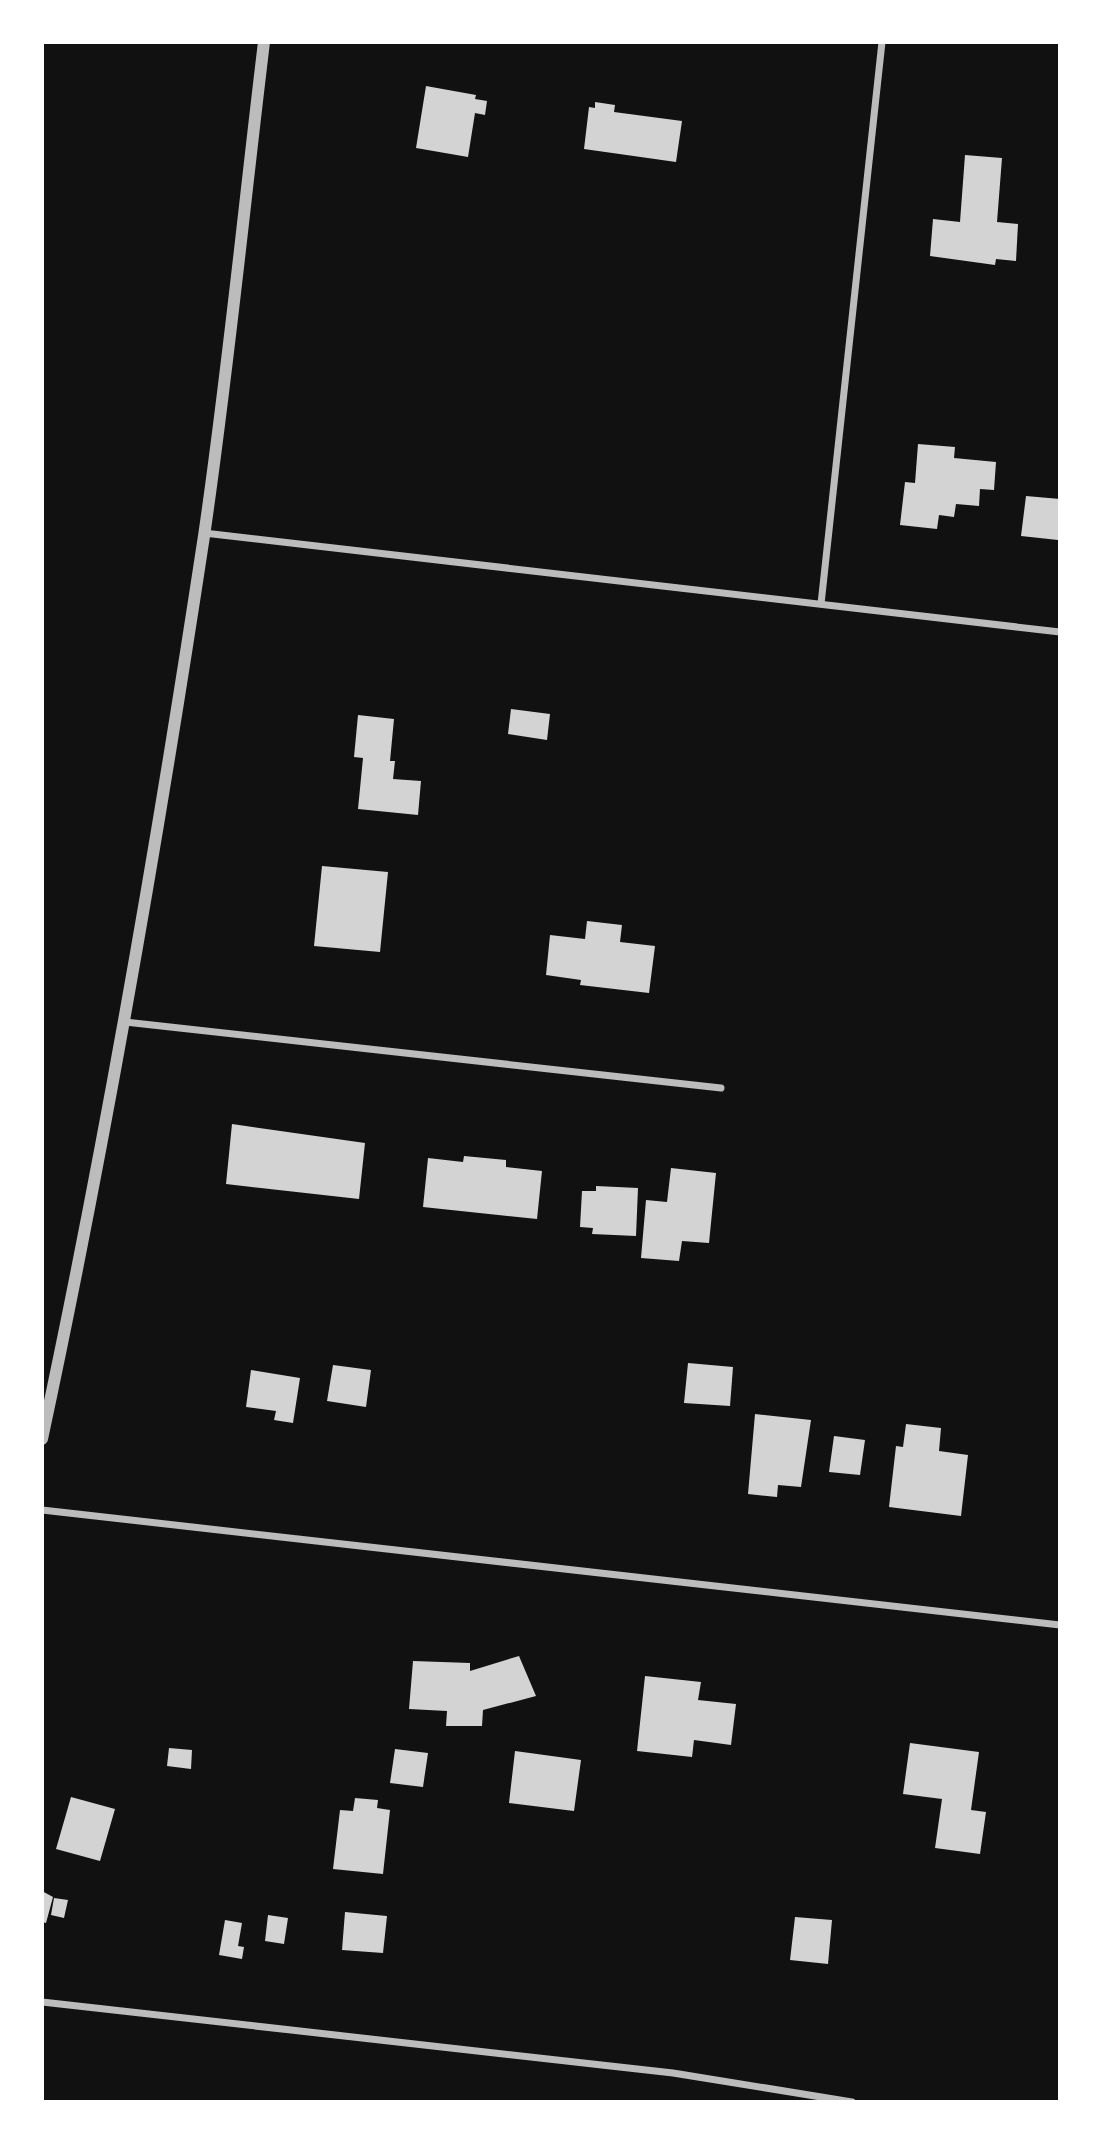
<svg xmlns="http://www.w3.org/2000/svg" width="1102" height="2144" font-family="'DejaVu Sans',sans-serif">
<rect width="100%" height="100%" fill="#111"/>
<!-- building -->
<path fill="#d3d3d3" d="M426,86L476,95L475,99L487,101L485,115L475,113L468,157L416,148Z
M595,102L615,105L614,112L682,121L676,162L584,149L589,107L595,108Z
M965,155L1002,158L997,222L1018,224L1016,261L996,259L995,265L930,256L933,219L960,222Z
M918,444L955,447L954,458L996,462L994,490L980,489L979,506L956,504L954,517L939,515L937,529L900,525L905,482L915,483Z
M1026,496L1060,499L1058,540L1021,536Z
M511,709L550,714L547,740L508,734Z
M358,715L394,719L390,761H395L393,779L421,781L418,815L358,809L363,758L354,757Z
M322,866L388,872L380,952L314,946Z
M587,921L622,925L620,942L655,946L649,993L580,985L581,980L546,975L550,935L585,939Z
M232,1124L365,1143L359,1199L226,1184Z
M464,1156L506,1160V1167L542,1171L537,1219L423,1207L428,1158L463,1162Z
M671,1168L716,1173L709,1243L682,1241L679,1261L641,1258L646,1200L667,1202Z
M596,1186L638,1188L636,1236L592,1234L593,1228L580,1227L582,1191H596Z
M688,1363L733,1367L730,1406L684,1403Z
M333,1365L371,1370L366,1407L327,1401Z
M251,1370L300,1378L293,1423L274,1420L276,1411L246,1407Z
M755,1414L811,1420L801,1487L778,1485L777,1497L748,1494Z
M906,1424L941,1428L939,1451L968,1455L961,1516L889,1507L896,1446L903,1447Z
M834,1436L865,1440L860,1475L829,1472Z
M519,1656L536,1696L483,1710L482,1726H446L447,1711L409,1709L413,1661L470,1663V1671Z
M645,1676L701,1682L698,1700L736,1704L731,1745L694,1740L692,1757L637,1751Z
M910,1743L979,1752L971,1810L986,1812L980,1854L935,1848L942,1799L903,1794Z
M169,1748L192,1750L191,1769L167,1766Z
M395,1749L428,1753L423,1787L390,1783Z
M515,1751L581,1760L574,1811L509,1803Z
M71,1797L115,1809L100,1861L56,1849Z
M355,1798L378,1800L377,1808L390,1810L383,1874L333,1869L340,1810L353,1811Z
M42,1891L53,1897L46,1923L42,1922Z
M54,1898L68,1900L64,1918L51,1915Z
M345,1912L387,1916L383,1953L342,1950Z
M268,1915L288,1918L284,1944L265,1941Z
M795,1917L832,1920L828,1964L790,1960Z
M225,1920L242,1923L238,1946L244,1947L242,1959L219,1955Z"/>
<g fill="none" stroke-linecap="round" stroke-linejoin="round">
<!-- minor -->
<path stroke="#bcbcbc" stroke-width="7" d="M204,533L1060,632
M821,604L882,42
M125,1022L721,1088
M42,1510L1060,1625
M42,2002L673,2073L852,2102"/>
<!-- tertiary -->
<path stroke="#bcbcbc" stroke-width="12" d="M42,1439C106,1140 158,839 204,536C228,372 244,207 264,42"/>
</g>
<!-- border -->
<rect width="1102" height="2144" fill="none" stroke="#ffffff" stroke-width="88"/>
</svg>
